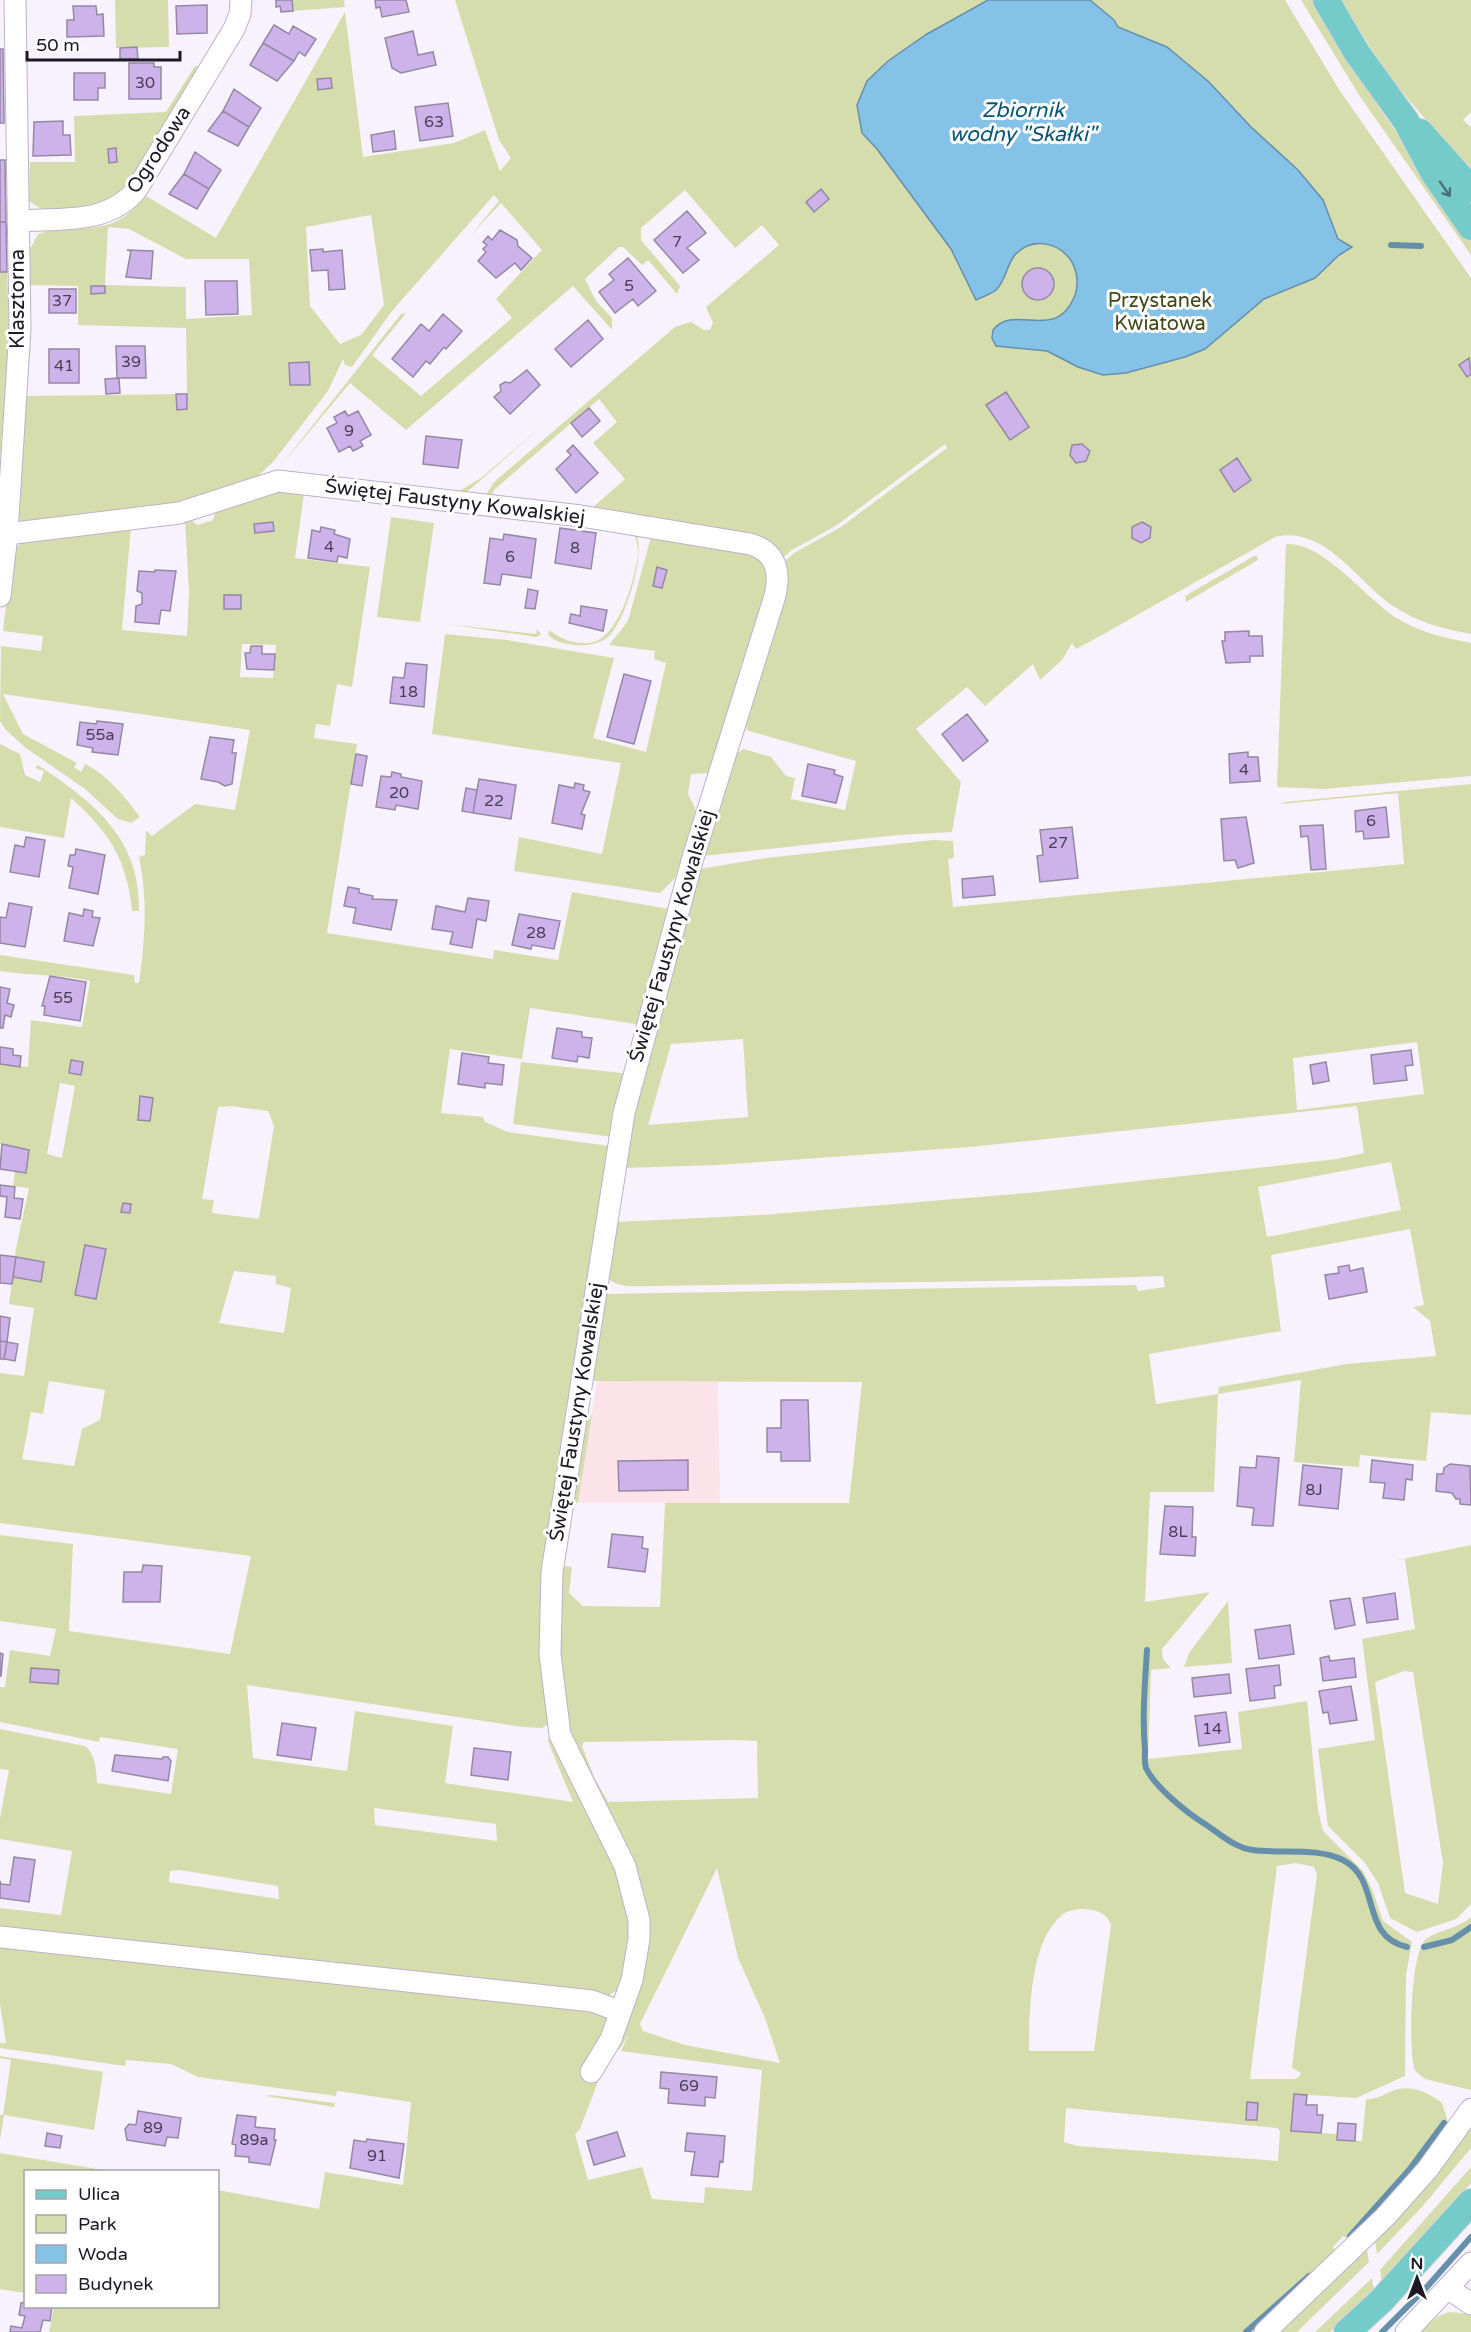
<svg xmlns="http://www.w3.org/2000/svg" width="1471" height="2332" font-family="'Varela Round',sans-serif">
<rect width="100%" height="100%" fill="#f7f2fe"/>
<!-- commercial -->
<path fill="#fce3ea" d="M597,1381L718,1382L720,1503H578Z"/>
<!-- green -->
<path fill="#d6ddac" fill-rule="evenodd" d="M115,0H168L169,47L116,48Z
M292,0H344L345,7L293,11Z
M455,0H1285L1340,91L1471,278V634C1443,629 1417,622 1393,606C1357,582 1325,525 1275,537L1093,640L1076,649L1072,643L1062,660L1040,680L1033,664L985,706L967,687L916,729L961,782L952,832L898,835L703,856L733,750L739,752L744,749L771,757L786,776L795,778L791,799L845,810L856,761L749,731L741,724L783,563L794,553L841,527L947,448L945,444L837,525L792,550L781,559L590,510L625,479L593,443L617,422L599,399L494,490L491,501L485,496L494,482L675,327L691,322L704,330H710L713,323L706,307L779,245L762,225L735,248L685,190L641,228V240L680,286L677,294L648,260L642,265L623,247H619L585,279L596,301L612,318V330L573,286L406,430L350,383L278,469L280,474L277,471L278,469L401,314L406,313L372,355L421,396L512,318L496,299L542,250L501,203L471,235L499,201L494,195L392,311L352,367L345,365L343,359L328,391L273,462L257,477L192,504L25,526L19,522L26,396L187,394L186,328L78,325V286L29,285L28,253L38,234L57,228L82,225L83,229C116,225 124,220 146,196L216,238L345,12L363,157L454,143L485,130L500,171L511,158L499,140ZM371,215L384,305L361,335L340,344L310,306L306,227ZM108,227L129,229L186,259H249L252,315L186,319V287L105,285Z
M1301,0H1312L1382,112L1471,238V255L1359,95Z
M1341,0H1471V112L1463,120L1471,127V173L1387,74Z
M195,66L202,67L122,192L106,204L53,211L43,210L29,201L30,162H75L74,116L166,112Z
M0,272H7L9,332L0,463Z
M550,419L467,492L451,496L481,478Z
M275,492L304,494L295,558L370,567L352,687L337,684L330,726L316,724L314,738L357,744L327,933L493,959L494,950L558,960L572,892L669,909L642,1025L530,1008L522,1059L450,1049L441,1113L483,1117L485,1122L508,1132L609,1146L575,1383L550,1723L542,1728L523,1727L247,1685L253,1758L347,1771L355,1711L453,1726L445,1783L573,1802L547,1739L556,1741L600,1824L633,1910L621,1988L606,1997L0,1933V1908L61,1915L72,1851L0,1839V1818L9,1770L0,1769V1729L85,1746C96,1755 96,1769 97,1783L171,1794L178,1749L100,1737L99,1742L0,1722V1687H5L10,1650L50,1656L56,1629L0,1621V1535L73,1544L69,1631L230,1654L251,1556L0,1523V1373L24,1376L34,1308L9,1304L16,1248L29,1188L13,1186L18,1148L0,1144V1064L28,1067L31,1020L82,1027L90,981C60,974 30,976 0,971V955L134,975L135,983H139C145,939 148,900 139,857L145,855L146,830L152,836L195,804L235,810L250,730L3,694L23,734L77,763L74,767L81,772L85,764C109,776 124,796 140,817L131,823L118,819L85,789L26,748L5,729L0,721L1,646L41,651L43,636L3,631L12,556L15,547L29,539L131,526L122,630L187,636L189,593L185,521L190,520L198,525L213,520L215,512ZM242,644L276,645L273,678L240,677ZM60,1083L75,1086L62,1158L47,1154ZM231,1106L268,1111L274,1126L259,1219L212,1213L214,1200L202,1199L218,1107ZM234,1271L276,1276V1284L291,1288L284,1333L219,1323ZM49,1381L105,1390L100,1420L82,1429L74,1466L22,1459L31,1412L43,1414ZM374,1808L496,1824L497,1841L375,1825ZM180,1870L278,1886L279,1899L169,1882L170,1871Z
M391,517L434,523L420,622L377,617Z
M634,531C649,547 625,623 608,637C597,645 586,646 573,645C563,643 555,642 548,635L549,630C561,638 570,644 588,643C618,642 635,579 638,554C639,547 635,538 634,531Z
M652,533L754,552L772,572L748,666L741,665L737,689L709,773L691,774L688,794L696,810L675,878L660,893L514,871L519,837L602,854L621,763L432,734L445,634L507,640L614,658L593,738L646,752L666,663L654,659L655,651L609,645L628,621Z
M1286,544C1325,542 1366,600 1400,620C1422,633 1446,638 1471,643V776L1324,789L1277,787Z
M1254,556H1257L1258,560L1186,602L1185,596Z
M446,624L536,634L537,629L541,634L537,637Z
M0,744L20,754L25,775L40,782L44,771L35,768L38,765C93,802 141,838 139,911H132C127,859 109,832 71,798L64,838L0,827Z
M1471,784V1415L1431,1412L1426,1461L1360,1455L1359,1467L1294,1462L1301,1380L1218,1394L1214,1492H1150L1145,1602L1210,1592L1162,1649L1163,1659L1171,1668L1151,1670L1148,1759L1242,1749L1238,1712L1307,1701L1318,1810L1323,1831L1363,1871L1372,1889L1383,1921L1412,1942L1406,1975L1405,2076L1356,2098L1294,2094L1291,2131L1337,2134V2140L1362,2141L1366,2099C1375,2100 1383,2095 1392,2091C1410,2084 1428,2092 1442,2103L1449,2125L1418,2171L1348,2239L1343,2236L1333,2247L1337,2253L1257,2332H49L54,2307L218,2306V2190L319,2209L325,2172L403,2185L411,2102L337,2091L336,2096L198,2077L171,2064L126,2060L125,2066L0,2048V2043H6L0,2004V1941L603,2012L607,2021L596,2077L599,2079L580,2129L575,2134L588,2180L642,2167L652,2199L704,2203L705,2187L752,2191L762,2070L621,2051L629,2034L619,2050L617,2047L643,1947L576,1758L559,1700L558,1565L572,1567L569,1593L583,1606L660,1607L665,1503H849L862,1382L585,1381L605,1294L1136,1285L1138,1291L1165,1287L1163,1276L1048,1280L653,1286C636,1286 617,1289 605,1276L619,1165L694,870L765,858L934,840L953,841L954,858L948,859L953,907L1404,864L1398,793L1281,804L1285,802ZM743,1039L748,1117L648,1125L671,1044ZM1417,1042L1424,1094L1297,1110L1293,1058ZM1357,1106L1364,1153L1337,1159L1038,1192L761,1215L617,1222L623,1168L719,1165L970,1147ZM1391,1162L1401,1210L1267,1237L1258,1187ZM1410,1229L1424,1305L1413,1307L1430,1321L1436,1356L1347,1364L1219,1387L1218,1394L1156,1404L1149,1354L1281,1331L1271,1255ZM734,1740L757,1741L758,1798L608,1802L594,1777L582,1746L584,1742ZM1296,1863L1314,1867L1317,1874L1294,2049L1292,2068L1301,2073L1299,2077L1295,2079H1250L1277,1866ZM717,1868L738,1958L765,2018L780,2063L685,2045L643,2031L640,2024ZM1079,1909C1093,1909 1106,1911 1111,1925L1094,2051H1029C1029,2012 1030,1941 1062,1915C1066,1911 1074,1910 1079,1909ZM1066,2108L1277,2128L1280,2131L1278,2161L1077,2146L1064,2142Z
M521,1062L630,1074L613,1137L513,1124Z
M592,1415L578,1503H567L579,1421Z
M1471,1545V1904L1456,1919L1417,1932L1390,1918L1378,1883L1365,1863L1328,1826L1318,1749L1375,1740L1362,1639L1415,1629L1405,1559L1393,1561ZM1404,1671L1413,1672L1443,1863L1438,1904L1405,1893L1375,1682Z
M1228,1601L1232,1663L1184,1667L1189,1653Z
M1471,1917V2090L1425,2079L1415,2071C1408,2054 1410,1951 1426,1939C1440,1929 1458,1929 1471,1917Z
M0,2056L137,2077L103,2072L94,2130L4,2115L0,2140V2115H3L11,2060L0,2058Z
M271,2095L335,2103L334,2107L266,2096Z
M1471,2121V2148L1422,2207L1377,2254L1374,2235Z
M0,2153L110,2171L26,2172L25,2293L0,2289Z
M1471,2167V2183L1382,2283L1380,2270Z
M1366,2244L1369,2262L1297,2332H1273Z
M1372,2278L1374,2291L1330,2332H1315Z
M1449,2312L1471,2314V2332H1420L1437,2317Z"/>
<!-- water -->
<path fill="#85c2e7" stroke="#668fac" stroke-width="1.5" d="M988,0H1090L1114,20L1118,27L1167,47L1209,82L1251,127L1298,170L1323,200L1338,239L1352,247L1339,255L1315,278L1264,299L1205,349L1185,357L1126,373L1103,375L1078,367L1047,351L996,346L992,338L993,330C1015,302 1056,344 1075,295C1079,283 1077,269 1070,259C1056,241 1030,237 1014,256C1007,266 1005,280 997,289C992,294 982,297 976,300L951,249L877,149L862,133L857,105L867,81L888,61L927,34Z"/>
<g fill="none" stroke-linecap="round" stroke-linejoin="round">
<!-- stream -->
<path stroke="#668fac" stroke-width="6" d="M1391,245L1421,246
M1147,1650C1145,1683 1142,1716 1145,1750C1145,1756 1144,1762 1146,1768C1155,1787 1187,1813 1205,1824C1220,1834 1235,1848 1253,1850C1281,1854 1317,1847 1343,1860C1382,1880 1359,1936 1407,1947
M1424,1947L1452,1940L1471,1927
M1350,2236L1409,2170L1444,2123
M1246,2332L1309,2276
M1382,2332L1426,2288L1471,2237"/>
</g>
<!-- building -->
<path fill="#cdb3ea" stroke="#9588a3" stroke-width="1.5" d="M276,0H292L293,11L281,12L280,6L276,7Z
M375,0H406L409,12L382,17L380,7L376,8Z
M207,5V33L177,34L176,6Z
M73,6H96L97,15L103,14L104,36L67,37V20H74Z
M274,25L289,34L293,26L316,39L305,56L299,52L294,61L263,43Z
M413,31L418,55L433,52L436,65L401,73L392,68L385,38Z
M263,43L294,61L277,81L250,65Z
M137,47L138,59H120V48Z
M0,49H3L4,123H0Z
M129,63H154V67H161V99H129Z
M74,73H105V88H98V100H74Z
M331,78L332,88L318,90L317,79Z
M234,89L261,108L249,127L223,111Z
M448,103L453,136L420,141L415,107Z
M223,111L249,127L238,146L208,131Z
M63,121V135H70L71,155L33,156L34,122Z
M394,131L396,149L373,152L371,135Z
M116,148L117,162L109,163L108,149Z
M195,152L221,170L209,189L184,174Z
M0,160H5L6,222H0Z
M184,174L209,189L197,209L169,194Z
M821,189L829,199L814,212L806,202Z
M687,211L706,233L687,248L699,260L683,273L654,240Z
M0,222H6L7,272H0Z
M500,230L517,240L518,246L532,258L521,270L515,263L496,278L478,261L486,252L483,249L487,245L483,242L488,236L492,240Z
M323,249V252L342,250L345,289L329,290L328,270L312,271L310,250Z
M127,250L153,251L151,279L126,277L131,251Z
M628,258L656,291L638,306L633,299L615,313L599,292L614,280L609,274Z
M1022 284a16 16 0 1 1 32 0a16 16 0 1 1-32 0Z
M205,281H237L238,314L206,315Z
M91,286H105V293L91,294Z
M49,289H76V313H49Z
M443,314L462,331L446,349L444,347L430,364L426,361L413,377L392,359L421,324L429,331Z
M588,320L603,339L571,367L555,349Z
M116,346H145L146,378H117Z
M49,349H79V383H49Z
M1469,358L1471,374L1467,377L1459,365Z
M309,362L310,385H290L289,363Z
M527,370L540,385L510,414L494,397L501,391L500,385L505,382L510,383Z
M119,378L120,393L106,394L105,379Z
M1006,392L1029,427L1010,440L986,405Z
M176,394H187V409L177,410Z
M589,408L600,421L582,437L571,423Z
M345,411L348,416L358,411L371,435L360,441L363,446L353,451L350,446L339,452L327,428L337,423L334,417Z
M426,436L462,440L458,468L423,464Z
M1082,444L1090,451L1086,461L1076,463L1070,455L1072,445Z
M573,445L598,473L576,493L556,469L571,455L567,451Z
M1237,458L1251,480L1234,492L1220,470Z
M273,522L274,531L255,533L254,524Z
M1142,522L1151,527L1150,538L1141,543L1132,538V527Z
M321,527L335,530L334,534L350,539L347,558L338,556L337,562L308,558L312,530L320,532Z
M560,528L596,533L591,569L555,563Z
M504,534L536,539L531,578L502,574L500,585L484,583L490,538L503,540Z
M657,567L667,570L662,588L653,586Z
M155,570L176,571L170,611L161,610L159,624L135,622L136,606L142,604V593L137,591L139,571L155,572Z
M528,589L538,591L535,609L525,608Z
M224,595H241V609H224Z
M581,606L607,610L603,631L569,623L571,614L580,616Z
M1249,631V636H1262L1263,656H1250V662L1226,663L1222,641H1225V632Z
M251,646H262V654H275L274,670L247,669L245,653H250Z
M406,663L427,665L424,707L390,703L393,677L404,678Z
M624,674L651,681L634,744L607,737Z
M967,714L988,741L963,761L942,734Z
M97,721L123,724L118,755L92,752L93,748L77,745L80,722L96,724Z
M210,737L234,740L232,753H236L232,784L225,786L218,782L201,779Z
M1248,752V757H1258L1260,781L1230,783L1229,754Z
M356,754L367,756L362,786L351,784Z
M808,764L835,770L834,774L843,777L836,803L802,796Z
M392,772L401,774V777L422,781L418,809L396,805L395,810L376,807L381,776L391,777Z
M479,779L516,785L511,819L473,813Z
M575,783L584,785L583,790L590,792L581,814L585,815L582,829L552,823L559,785L574,788Z
M466,788L477,790L473,813L462,811Z
M1386,807L1389,837L1364,839L1363,831L1356,832L1355,811Z
M1246,817L1254,863L1238,868L1235,860L1224,861L1221,819Z
M1323,825L1326,869L1311,870L1308,836L1301,837L1300,826Z
M1072,827L1078,878L1040,882L1037,856L1043,855L1040,830Z
M26,837L45,840L39,877L10,872L15,845L24,847Z
M76,849L105,855L98,894L69,888L73,867L68,866L70,855H75Z
M993,876L995,895L963,898L962,879Z
M348,887L359,889V893L373,896L372,899L397,900L391,930L353,923L356,908L344,906Z
M468,898L489,901L486,921L477,919L472,948L450,944L453,932L432,929L436,906L465,912Z
M9,903L32,907L25,947L0,943V917L6,918Z
M84,909L93,911L92,917L100,918L93,946L64,941L69,913L83,916Z
M519,914L560,921L554,949L532,945L531,949L512,945Z
M50,976L86,982L80,1021L44,1015L45,1006H42Z
M0,987L10,989L7,1003L14,1005L11,1017L5,1015L3,1028H0Z
M557,1028L582,1032V1037L592,1038L589,1058L578,1056L577,1062L552,1058Z
M0,1047L13,1049V1055L21,1056L20,1067L0,1064Z
M1411,1050L1413,1065L1405,1066L1407,1080L1374,1084L1371,1055Z
M462,1053L489,1057L488,1063L504,1065L502,1085L485,1083V1088L458,1084Z
M71,1060L83,1062L81,1075L69,1073Z
M1326,1062L1329,1081L1313,1084L1310,1065Z
M140,1096L153,1098L150,1121L138,1120Z
M2,1144L29,1150L26,1173L0,1169Z
M0,1185L15,1187L14,1198L23,1199L20,1219L5,1217L7,1197L0,1196Z
M123,1203L131,1204L130,1213L121,1212Z
M85,1245L106,1249L96,1299L75,1295Z
M0,1255L16,1257L12,1284L0,1283Z
M16,1257L44,1262L41,1282L13,1277Z
M1349,1265L1350,1271L1363,1268L1367,1292L1329,1299L1325,1275L1339,1273L1338,1267Z
M0,1316L10,1318L7,1342L0,1341Z
M0,1341L7,1342L4,1359H0Z
M7,1342L18,1344L15,1361L4,1359Z
M781,1400H808L810,1461H781V1452H767V1428H781Z
M1257,1456L1279,1458L1273,1526L1252,1525L1254,1508L1237,1506L1240,1467L1256,1468Z
M688,1460V1490L619,1491L618,1461Z
M1372,1460L1413,1465L1412,1480L1406,1479L1404,1500L1383,1498L1385,1483L1370,1482Z
M1450,1464L1470,1466L1471,1505L1460,1504V1499H1456L1452,1493L1436,1491L1437,1474H1443L1444,1468Z
M1303,1465L1342,1469L1338,1509L1299,1505Z
M1165,1506L1193,1507L1192,1537H1196L1195,1556L1160,1554Z
M612,1534L643,1537L642,1548L648,1549L645,1572L608,1567Z
M143,1565L162,1566L160,1602H123L124,1572H142Z
M1395,1593L1398,1619L1367,1623L1363,1598Z
M1350,1598L1355,1625L1335,1629L1330,1601Z
M1290,1625L1294,1654L1259,1659L1255,1630Z
M0,1653L3,1654L1,1676H0Z
M1329,1656L1330,1661L1354,1658L1356,1677L1323,1681L1320,1658Z
M1279,1665L1281,1685L1274,1686L1275,1698L1250,1701L1246,1669Z
M31,1668L59,1670L58,1684L30,1682Z
M1229,1674L1231,1693L1194,1697L1192,1678Z
M1351,1686L1357,1720L1330,1724L1328,1712L1323,1713L1319,1691Z
M1226,1712L1230,1742L1199,1746L1195,1716Z
M282,1723L316,1728L311,1760L277,1755Z
M474,1748L511,1752L508,1780L471,1775Z
M115,1755L162,1759L163,1757H168L171,1761L168,1781L112,1771Z
M14,1857L35,1860L29,1902L0,1898V1881L1,1884L10,1885Z
M661,2072L717,2077L715,2098L705,2097V2106L668,2103L669,2089L660,2088Z
M1294,2094L1307,2095L1306,2105H1317V2115H1323L1321,2133L1291,2131Z
M1247,2102L1258,2103L1257,2120H1246Z
M138,2111L181,2118L178,2138L167,2137L165,2146L127,2140L125,2129L129,2124L136,2125Z
M237,2115L256,2117L255,2127L275,2129L274,2140H276L270,2165L249,2162V2157L235,2156L236,2145L232,2144Z
M1338,2123L1356,2124L1355,2141L1337,2140Z
M617,2132L625,2156L594,2165L587,2141Z
M47,2133L62,2136L60,2148L45,2146Z
M687,2133L725,2136L723,2162L720,2161L718,2177L691,2175L695,2152L685,2151Z
M367,2139L404,2144L399,2178L350,2168L354,2140L366,2142Z
M26,2302V2306H52L50,2321L43,2320L40,2332H10L11,2326L22,2328L25,2316L19,2315L21,2303Z"/>
<g fill="none" stroke-linecap="round" stroke-linejoin="round">
<!-- minor casing -->
<g stroke="#bdb0cc" stroke-width="23">
<path id="minor" d="M18,221C59,218 109,225 137,189L234,29L240,14L241,0
M7,534L179,513L278,481L581,516L750,544C778,552 781,575 774,599L692,861L624,1113L552,1572L550,1654L560,1735L625,1866L639,1920V1939L632,1980L611,2039L591,2072
M0,596L7,534L20,329L15,0
M0,1937L592,2001L619,2011
M1449,2289L1471,2304
M1265,2332L1385,2217L1427,2170L1471,2109
M1406,2332L1471,2263"/>
</g>
<!-- major casing -->
<g stroke="#d6d5d7" stroke-width="28">
<path id="major" d="M1326,0L1357,53L1406,121L1433,172L1471,227
M1420,132L1471,189
M1347,2332L1381,2301L1471,2202"/>
</g>
<!-- minor -->
<use href="#minor" stroke="#fff" stroke-width="21"/>
<!-- major -->
<use href="#major" stroke="#75cbc9" stroke-width="26"/>
</g>
<!-- one-way arrows -->
<defs><path id="oneway-shaft" d="M-6 0H5M1.5-3L5.5 0L1.5 3" fill="none" stroke-width="1.6" stroke-linecap="round" stroke-linejoin="round" transform="scale(1.5)"/></defs>
<use stroke="#497276" href="#oneway-shaft" transform="translate(1445 189) rotate(55)"/>
<g text-anchor="middle" dominant-baseline="central" stroke-width="6" stroke-linejoin="round" paint-order="stroke">
<!-- number labels -->
<g font-size="16" fill="#493f55">
<text x="145" y="83">30</text>
<text x="434" y="122">63</text>
<text x="677" y="242">7</text>
<text x="629" y="286">5</text>
<text x="62" y="301">37</text>
<text x="131" y="362">39</text>
<text x="64" y="366">41</text>
<text x="349" y="431">9</text>
<text x="329" y="547">4</text>
<text x="575" y="548">8</text>
<text x="510" y="557">6</text>
<text x="408" y="692">18</text>
<text x="100" y="735">55a</text>
<text x="1244" y="770">4</text>
<text x="399" y="793">20</text>
<text x="494" y="801">22</text>
<text x="1371" y="821">6</text>
<text x="1058" y="843">27</text>
<text x="536" y="933">28</text>
<text x="63" y="998">55</text>
<text x="1314" y="1490">8J</text>
<text x="1178" y="1532">8L</text>
<text x="1212" y="1729">14</text>
<text x="689" y="2086">69</text>
<text x="153" y="2128">89</text>
<text x="254" y="2140">89a</text>
<text x="377" y="2156">91</text>
</g>
<!-- street labels -->
<g font-size="20" fill="#1d1823" stroke="#fff">
<text transform="translate(159 150) rotate(-57)">Ogrodowa</text>
<text transform="translate(18 299) rotate(-90)">Klasztorna</text>
<text transform="translate(455 502) rotate(7)">Świętej Faustyny Kowalskiej</text>
<text transform="translate(672 936) rotate(-74)">Świętej Faustyny Kowalskiej</text>
<text transform="translate(577 1412) rotate(-81)">Świętej Faustyny Kowalskiej</text>
</g>
<!-- park labels -->
<g font-size="20" fill="#424719" stroke="#fff">
<text x="1160" y="301">Przystanek<tspan x="1160" dy="23">Kwiatowa</tspan></text>
</g>
<!-- water labels -->
<g font-size="21" font-style="italic" fill="#065579" stroke="#fff">
<text x="1023" y="110">Zbiornik<tspan x="1023" dy="24">wodny "Skałki"</tspan></text>
</g>
</g>
<!-- legend -->
<rect x="24" y="2170" width="195" height="138" fill="#ffffff" stroke="#a5a3a7" stroke-width="1.5"/>
<rect x="36" y="2190" width="30" height="9" fill="#75cbc9" stroke="#a5a3a7" stroke-width="1.5"/>
<text x="78" y="2200" font-size="18" fill="#1d1823">Ulica</text>
<rect x="36" y="2215" width="30" height="18" fill="#d6ddac" stroke="#a5a3a7" stroke-width="1.5"/>
<text x="78" y="2230" font-size="18" fill="#1d1823">Park</text>
<rect x="36" y="2245" width="30" height="18" fill="#85c2e7" stroke="#a5a3a7" stroke-width="1.5"/>
<text x="78" y="2260" font-size="18" fill="#1d1823">Woda</text>
<rect x="36" y="2275" width="30" height="18" fill="#cdb3ea" stroke="#a5a3a7" stroke-width="1.5"/>
<text x="78" y="2290" font-size="18" fill="#1d1823">Budynek</text>
<!-- north arrow -->
<g transform="translate(1417 2278)" stroke="#ffffff" stroke-width="4.5" paint-order="stroke">
<path d="M0-4.5L10 22L0 15L-10 22Z" fill="#1d1823"/>
<text y="-9" font-size="16" font-weight="bold" text-anchor="middle" fill="#1d1823">N</text>
</g>
<!-- scale -->
<path d="M27 51v9h153v-9" fill="none" stroke="#1d1823" stroke-width="3"/>
<text x="36" y="51" font-size="18" fill="#1d1823" stroke="#ffffff" stroke-width="4.5" paint-order="stroke">50 m</text>
</svg>
